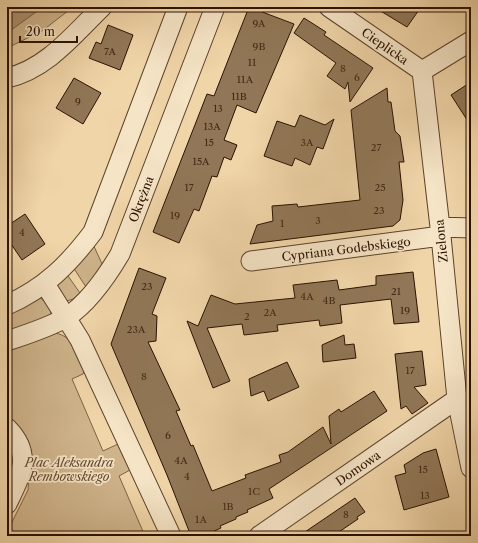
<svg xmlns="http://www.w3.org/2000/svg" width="478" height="543" font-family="'Libre Caslon Text',serif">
<rect width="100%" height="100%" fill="#f0d5a8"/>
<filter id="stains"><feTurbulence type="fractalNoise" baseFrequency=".005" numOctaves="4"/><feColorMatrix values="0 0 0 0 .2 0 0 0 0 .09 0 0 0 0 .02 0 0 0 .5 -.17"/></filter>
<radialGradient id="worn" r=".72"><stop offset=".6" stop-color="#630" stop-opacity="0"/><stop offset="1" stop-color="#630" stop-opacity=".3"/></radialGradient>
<!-- green -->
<path fill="#cfb48b" stroke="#7d6246" d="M7,7H73L42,31L7,48Z
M92,242L103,266L86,287L73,267Z
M66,273L80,293L73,299L67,301L59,295L56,284Z
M39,297L49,305L51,313L48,317L7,332V314Z
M52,333C71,333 77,352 86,367L83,374L72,379L103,451L118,444L130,470L119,476L145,536H7V532L28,490L29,475L28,443L23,433L7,417V349Z"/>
<!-- water -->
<path fill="#ad926f" stroke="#795e43" d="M7,7H43L7,33Z"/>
<!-- building -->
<path fill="#917757" stroke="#2b1100" d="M249,7L294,24L256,113L237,105L224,140L237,145L231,160L224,157L217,177L212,176L199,211L194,209L179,243L153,232L207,94L214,96Z
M374,7H421L407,27Z
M304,18L326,32L324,35L373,68L350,102L348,82L345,89L327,76L336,63L294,33Z
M108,25L133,35L120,70L89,58L96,42L101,44Z
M74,78L101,93L83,124L56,108Z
M471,82V126L451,95Z
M387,88L388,102H391L395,131L400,136L404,162H399L403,200L400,220L393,226L250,244L257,225L273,221L272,206L297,204L298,207L360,200L351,110Z
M300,115L325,125L334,119L323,149L317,147L310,165L295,158L292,166L264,156L277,121L295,127Z
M25,214L45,244L22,260L7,238V226Z
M139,268L166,278L152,314L157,316L156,341L148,342L180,410L176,411L191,446L193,445L212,491L246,478L245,475L281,462L279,455L288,452L323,427L331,444L329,416L339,409L341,412L374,391L387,411L269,489L273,498L247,510L248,512L236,517V519L220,526L221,528L203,536H191L167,475L111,344Z
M413,272L419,322L394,324L391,299L340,305L342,323L320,326L319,320L277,325L278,331L244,335L242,324L207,328L230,381L213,388L187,321L198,326L211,295L235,304L295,298L293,285L337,280L339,290L376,285V276Z
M344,335L345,345L354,344L356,358L323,362L322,345Z
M422,351L426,385L414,387L428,403L412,414L406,406L401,409L395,354Z
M287,362L299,387L268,401L264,391L251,396L249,379Z
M436,449L449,497L404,510L395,476L406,473L404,465L423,453Z
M355,498L365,512L357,517L358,519L333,536H299Z"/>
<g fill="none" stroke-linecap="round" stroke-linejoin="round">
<!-- minor casing -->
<g stroke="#5c422a" stroke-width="21">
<path id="minor" d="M329,7L422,71
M471,41L422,71L441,236L457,399L471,468
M7,78C47,69 74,34 102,7
M440,227L471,228
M251,261L441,236
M45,284L80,340L171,536
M7,305C45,288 68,265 93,232L178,7
M7,341C25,335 50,327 67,317C88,303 107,276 120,254L215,7
M7,428C33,454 21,475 7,504
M259,536L457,399"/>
</g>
<!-- minor -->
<use href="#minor" stroke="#f5e4c6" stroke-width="19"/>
</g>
<g text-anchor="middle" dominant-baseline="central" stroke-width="3.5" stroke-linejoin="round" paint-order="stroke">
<!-- number labels -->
<g font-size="10" fill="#442a16">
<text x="259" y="23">9A</text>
<text x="259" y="46">9B</text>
<text x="110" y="51">7A</text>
<text x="252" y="62">11</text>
<text x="343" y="68">8</text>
<text x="357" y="77">6</text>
<text x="245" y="79">11A</text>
<text x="239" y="96">11B</text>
<text x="78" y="101">9</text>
<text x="218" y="108">13</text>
<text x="212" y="126">13A</text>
<text x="209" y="142">15</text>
<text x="307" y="142">3A</text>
<text x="376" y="147">27</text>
<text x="201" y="161">15A</text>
<text x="189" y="187">17</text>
<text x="380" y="187">25</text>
<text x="379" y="210">23</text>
<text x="175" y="215">19</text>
<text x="318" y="220">3</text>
<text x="282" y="223">1</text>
<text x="22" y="232">4</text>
<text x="147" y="286">23</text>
<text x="396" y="291">21</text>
<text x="307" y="296">4A</text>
<text x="329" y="300">4B</text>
<text x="405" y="310">19</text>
<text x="270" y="312">2A</text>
<text x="247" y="316">2</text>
<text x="136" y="329">23A</text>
<text x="410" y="370">17</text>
<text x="144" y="376">8</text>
<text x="168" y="435">6</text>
<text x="181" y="460">4A</text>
<text x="423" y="469">15</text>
<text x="187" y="476">4</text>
<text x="254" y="491">1C</text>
<text x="425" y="495">13</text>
<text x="228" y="506">1B</text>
<text x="346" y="514">8</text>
<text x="201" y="519">1A</text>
</g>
<!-- street labels -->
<g font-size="12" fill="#2b1100" stroke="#f5e4c6">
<text transform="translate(385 46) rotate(35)">Cieplicka</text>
<text transform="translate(141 199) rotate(-69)">Okrężna</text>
<text transform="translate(441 241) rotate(-96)">Zielona</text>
<text transform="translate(346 249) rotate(-7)">Cypriana Godebskiego</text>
<text transform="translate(358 468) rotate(-35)">Domowa</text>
</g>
<!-- park labels -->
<g font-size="12" font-style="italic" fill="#644a31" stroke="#f5e4c6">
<text x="69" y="462">Plac Aleksandra<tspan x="69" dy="14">Rembowskiego</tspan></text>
</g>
</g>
<!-- margin -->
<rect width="478" height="543" fill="none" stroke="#f0d5a8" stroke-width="24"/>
<rect x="8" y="8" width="462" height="527" fill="none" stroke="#2b1100" stroke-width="2"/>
<rect x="12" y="12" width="454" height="519" fill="none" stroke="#2b1100"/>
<!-- scale -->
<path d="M20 36v6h57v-6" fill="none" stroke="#2b1100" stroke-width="2"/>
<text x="26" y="36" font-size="12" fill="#2b1100" stroke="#f5e4c6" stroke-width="3" paint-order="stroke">20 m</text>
<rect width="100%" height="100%" filter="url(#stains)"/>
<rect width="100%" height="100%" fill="url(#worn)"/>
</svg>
